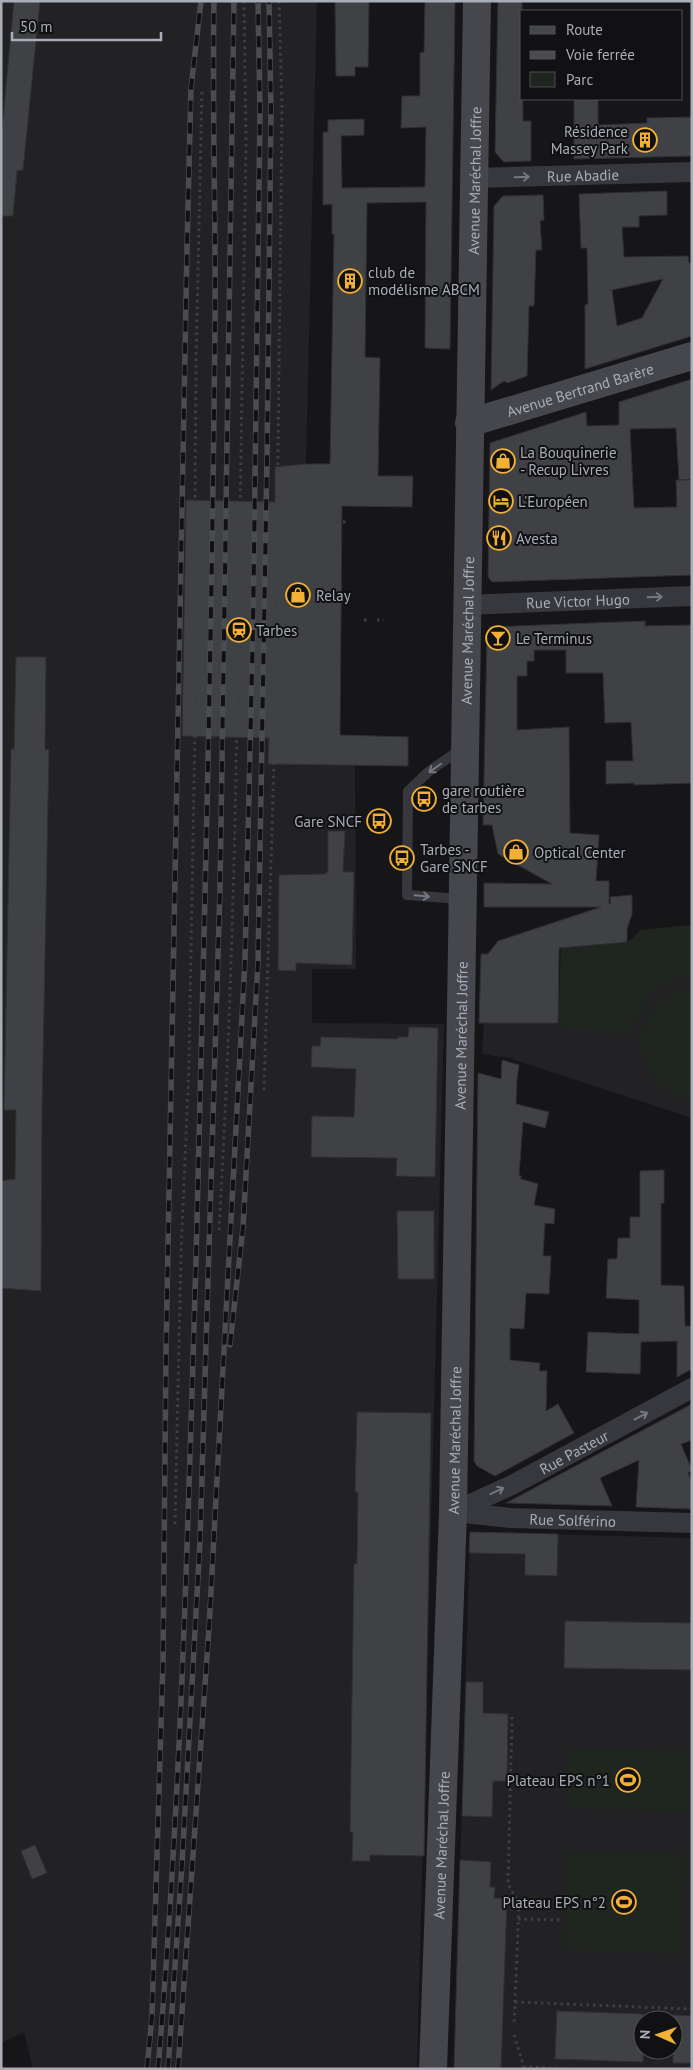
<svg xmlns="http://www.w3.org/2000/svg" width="693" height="2070" font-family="'PT Sans',sans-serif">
<rect width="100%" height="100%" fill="#161618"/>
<!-- built -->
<path fill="#222225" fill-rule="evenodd" d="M1,1H317L306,464H321L323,475L413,476L412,507L326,506L324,735L408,737V766H355L356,969H312V1023L444,1024L417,2069H33L24,2032L1,2043Z
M692,925V1118L509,1058L482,1054L484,1022L558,1023L561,948L628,942L641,930Z
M470,1532L692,1538V2069H454ZM643,2020H673V2050H643Z"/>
<!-- green -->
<path fill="#1e261f" d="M692,925V976C655,979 642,1001 632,1034L559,1028L561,948L628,942L641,930Z
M692,988V1100C647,1098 624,1035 658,1004C668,995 679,991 692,988Z
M569,1748L688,1751L686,1811L567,1808Z
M566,1851L685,1854L682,1953L563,1950Z"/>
<!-- building -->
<path fill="#404145" stroke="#303034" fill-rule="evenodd" d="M14,1H40L23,170L17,171L13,216H1V140Z
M335,1H369L368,67H355V76H336Z
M425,1H455L450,349L425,348L426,202L367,203L365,357L380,358L378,476H413L412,507L342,506L340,735L408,737V766L268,764L269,738L182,736L186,500L275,502V467L306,464H330L334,234H332V204L323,205V132H328V120L364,119V135L341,136L342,188L425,187L426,127L401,128L402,96H420V53L424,52Z
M498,1H522L523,121H531V161L504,162L495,152Z
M574,99H598V125L647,123V118L692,117V156L574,159Z
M667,191V215L639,216V227H622L624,257L688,256L689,263H692V336L585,369V305L588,304L587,248H581L579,194ZM663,279L642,318L617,326L612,290Z
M543,195L544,220L540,221L542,250H536L534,306H529L527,376L507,383L504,381L491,390L494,206L503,196Z
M692,379V479L679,480L676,428L630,429L634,508L677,507L676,480H692V575L492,582L488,577L490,443L586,412L587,426L619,425V402Z
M645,621V626L692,625V783L634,785V783L606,784V761H633L631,722L605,723L603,673H566V650H534V661H527V676H517V730L569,727L570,833L599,835L596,881H609V904H611L610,897L632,895V914L627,929V942L559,948L558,1023H479L481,954H488L498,941L601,907H484V883L552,884L498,854L492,825H483L487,636L490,627Z
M16,657H46L45,749L49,750L42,1110L41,1291L1,1288V1181L15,1179L16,1110H4L11,749H14Z
M328,831H345L343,872H354L352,965L296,963V971L278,970L279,875L326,874V872H328Z
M409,1027L438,1028L435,1177L396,1176L397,1158L311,1157L312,1116L354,1117L356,1069L311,1067L312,1046H320L321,1037L398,1039V1037H408Z
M502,1060L519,1065L517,1079L516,1104L549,1112L545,1128L523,1122L519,1175L521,1176V1179L538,1184L534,1205L555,1209L554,1224L545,1223L543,1256H551L549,1294L526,1293L524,1329L510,1328V1360L540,1363L539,1371H547L546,1411L558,1404L574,1433L495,1476L477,1466L474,1461L478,1073L501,1079Z
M664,1170V1203H661V1285L684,1286L685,1326H692V1369L677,1377V1341L641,1342L640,1374L586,1372L588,1332L639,1334V1300L606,1298L608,1259H617L618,1238H630V1217H640V1171Z
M397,1211H434V1279H398Z
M692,1404V1440L681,1444L692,1470L688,1473L692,1483V1509L636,1507L639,1460L600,1478L612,1506L506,1503Z
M357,1412L431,1413L424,1856L370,1855V1861H352L353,1832H350L354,1564H357L358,1492H355Z
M470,1532L558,1534L557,1576L525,1575V1554L469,1553Z
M565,1621L692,1623V1670L564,1668Z
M466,1682H483V1713L508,1714L507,1781H493L492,1817L462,1816Z
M35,1845L47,1873L32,1879L21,1851Z
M460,1860L491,1862L490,1887H495L494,1898L507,1899L501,2069H454Z
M557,2011L643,2014V2062L555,2059Z
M673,2015L692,2016V2063H673Z"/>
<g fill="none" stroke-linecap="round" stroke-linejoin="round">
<!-- path -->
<path stroke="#3d3f44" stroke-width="3" stroke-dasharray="2.5 4" stroke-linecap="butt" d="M315,567L322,566L323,621
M364,620H369
M377,620H384
M276,621L282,107L279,1
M313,675L315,521L347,522
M276,694H279V640H276V621L340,620
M196,699H190V667H279
M237,699L246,143L244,1
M264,1090L276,694H272L273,640H276
M219,1230C229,1053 235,876 237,699H242L243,635H237
M175,1524L181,1254L189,1065L196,671L194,660L196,363L202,88
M512,1717L508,1884L519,1903L514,2026
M518,1919L560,1920
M515,2002L692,2009
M514,2035L524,2067L570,2069"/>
<!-- service -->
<path stroke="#37383d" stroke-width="10" d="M461,899L407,895L408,791L428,772L461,749"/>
<!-- minor -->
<g stroke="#37383d" stroke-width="20">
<path id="s1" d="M474,178L692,172"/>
<path id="s2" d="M466,605L692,596"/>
<path id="s3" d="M453,1512L514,1484L692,1388"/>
<path id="s4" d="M454,1512L511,1518L692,1523"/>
</g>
<!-- secondary -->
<g stroke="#45474d" stroke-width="28">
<path id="s5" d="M469,423L692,356"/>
<path id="s6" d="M433,2069L453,1512L477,1"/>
</g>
<!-- rail casing -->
<g stroke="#4a4c52" stroke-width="5.5">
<path id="rail" d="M230,1345L243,1227L258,962L267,459L271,111L269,1
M147,2069L152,2016L163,1662L166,1352L187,248L191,88L201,1
M158,2069C181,1799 188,1529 196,1259C204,947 212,635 215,323C216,216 212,109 214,1
M168,2069L182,1864L200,1541L220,889L234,1
M178,2069L209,1628L245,961L253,626L260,111L258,1"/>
</g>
<!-- rail -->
<use href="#rail" stroke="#111113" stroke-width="4" stroke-dasharray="11" stroke-linecap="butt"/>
</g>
<!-- one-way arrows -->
<defs><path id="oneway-shaft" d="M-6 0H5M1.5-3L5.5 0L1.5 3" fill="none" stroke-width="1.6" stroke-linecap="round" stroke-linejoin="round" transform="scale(1.25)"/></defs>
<g stroke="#757881">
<use href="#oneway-shaft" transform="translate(522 177) rotate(-2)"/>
<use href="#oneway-shaft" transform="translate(655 597) rotate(-2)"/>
<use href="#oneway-shaft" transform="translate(435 768) rotate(145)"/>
<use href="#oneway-shaft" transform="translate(422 896) rotate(5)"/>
<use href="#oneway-shaft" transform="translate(641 1416) rotate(-28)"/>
<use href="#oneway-shaft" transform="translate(497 1491) rotate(-25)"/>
</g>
<!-- icons -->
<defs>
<g id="building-ring" transform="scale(1.25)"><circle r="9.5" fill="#111113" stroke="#f2b134" stroke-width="1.5"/><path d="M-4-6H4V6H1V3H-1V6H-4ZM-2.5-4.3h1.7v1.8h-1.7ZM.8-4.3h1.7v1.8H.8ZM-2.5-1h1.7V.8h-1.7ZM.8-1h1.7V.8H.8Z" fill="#f2b134"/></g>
<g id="shop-ring" transform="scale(1.25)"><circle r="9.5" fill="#111113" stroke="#f2b134" stroke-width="1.5"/><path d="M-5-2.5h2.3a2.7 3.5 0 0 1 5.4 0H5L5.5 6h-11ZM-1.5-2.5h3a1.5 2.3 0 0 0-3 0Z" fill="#f2b134"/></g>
<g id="hotel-ring" transform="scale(1.25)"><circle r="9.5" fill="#111113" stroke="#f2b134" stroke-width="1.5"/><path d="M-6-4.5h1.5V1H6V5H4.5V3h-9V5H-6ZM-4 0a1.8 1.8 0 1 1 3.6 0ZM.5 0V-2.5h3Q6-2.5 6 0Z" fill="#f2b134"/></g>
<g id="restaurant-ring" transform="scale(1.25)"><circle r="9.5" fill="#111113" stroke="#f2b134" stroke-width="1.5"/><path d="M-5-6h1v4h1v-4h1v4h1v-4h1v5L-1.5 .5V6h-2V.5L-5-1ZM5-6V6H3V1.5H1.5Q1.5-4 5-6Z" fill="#f2b134"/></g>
<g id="station-ring" transform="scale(1.25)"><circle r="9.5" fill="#111113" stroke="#f2b134" stroke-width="1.5"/><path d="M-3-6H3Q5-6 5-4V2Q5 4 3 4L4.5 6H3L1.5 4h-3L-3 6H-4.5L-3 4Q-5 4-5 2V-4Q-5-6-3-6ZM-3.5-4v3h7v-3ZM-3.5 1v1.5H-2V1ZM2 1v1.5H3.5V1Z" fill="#f2b134"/></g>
<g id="bar-ring" transform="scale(1.25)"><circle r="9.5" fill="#111113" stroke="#f2b134" stroke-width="1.5"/><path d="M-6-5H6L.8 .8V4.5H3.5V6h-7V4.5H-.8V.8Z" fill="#f2b134"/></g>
<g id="bus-ring" transform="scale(1.25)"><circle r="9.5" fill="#111113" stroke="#f2b134" stroke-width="1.5"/><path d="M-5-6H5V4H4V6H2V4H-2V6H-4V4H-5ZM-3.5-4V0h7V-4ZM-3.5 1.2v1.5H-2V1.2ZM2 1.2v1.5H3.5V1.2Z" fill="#f2b134"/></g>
<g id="stadium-ring" transform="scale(1.25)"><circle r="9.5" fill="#111113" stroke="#f2b134" stroke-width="1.5"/><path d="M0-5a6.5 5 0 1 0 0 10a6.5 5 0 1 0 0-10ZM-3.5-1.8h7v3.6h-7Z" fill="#f2b134"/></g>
</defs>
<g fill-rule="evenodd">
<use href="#building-ring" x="645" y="140"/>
<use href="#building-ring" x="350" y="281"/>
<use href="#shop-ring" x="503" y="461"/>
<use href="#hotel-ring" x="501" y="501"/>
<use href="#restaurant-ring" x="499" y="538"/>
<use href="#shop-ring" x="298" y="595"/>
<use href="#station-ring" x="239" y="630"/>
<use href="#bar-ring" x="498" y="638"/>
<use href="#bus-ring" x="424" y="799"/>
<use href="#bus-ring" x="379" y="821"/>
<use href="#shop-ring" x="516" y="852"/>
<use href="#bus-ring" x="402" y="858"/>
<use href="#stadium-ring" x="628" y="1780"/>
<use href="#stadium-ring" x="624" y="1902"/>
</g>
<g text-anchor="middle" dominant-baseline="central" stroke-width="4" stroke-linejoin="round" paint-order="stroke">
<!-- poi labels -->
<g font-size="15" fill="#a8adb8" stroke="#111113" text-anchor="start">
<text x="628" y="131" text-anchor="end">Résidence<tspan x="628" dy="17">Massey Park</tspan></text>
<text x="368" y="272">club de<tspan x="368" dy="17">modélisme ABCM</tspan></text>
<text x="520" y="452">La Bouquinerie<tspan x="520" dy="17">- Recup Livres</tspan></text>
<text x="518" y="501">L'Européen</text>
<text x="516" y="538">Avesta</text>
<text x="316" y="595">Relay</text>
<text x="256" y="630">Tarbes</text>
<text x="516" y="638">Le Terminus</text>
<text x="442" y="790">gare routière<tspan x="442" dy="17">de tarbes</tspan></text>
<text x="362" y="821" text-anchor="end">Gare SNCF</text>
<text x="420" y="849">Tarbes -<tspan x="420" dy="17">Gare SNCF</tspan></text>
<text x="534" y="852">Optical Center</text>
<text x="610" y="1780" text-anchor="end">Plateau EPS n°1</text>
<text x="606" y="1902" text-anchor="end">Plateau EPS n°2</text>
</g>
<!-- street labels -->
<g font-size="15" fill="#a8adb8" stroke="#111113">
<text stroke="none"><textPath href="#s1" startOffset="109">Rue Abadie</textPath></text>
<text stroke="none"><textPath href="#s6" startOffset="1889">Avenue Maréchal Joffre</textPath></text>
<text stroke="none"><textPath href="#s5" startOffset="116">Avenue Bertrand Barère</textPath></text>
<text stroke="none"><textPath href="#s2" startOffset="112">Rue Victor Hugo</textPath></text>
<text stroke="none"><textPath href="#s6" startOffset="1439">Avenue Maréchal Joffre</textPath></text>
<text stroke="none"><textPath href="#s6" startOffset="1034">Avenue Maréchal Joffre</textPath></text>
<text stroke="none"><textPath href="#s6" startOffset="629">Avenue Maréchal Joffre</textPath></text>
<text stroke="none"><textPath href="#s3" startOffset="135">Rue Pasteur</textPath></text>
<text stroke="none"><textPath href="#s4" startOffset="119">Rue Solférino</textPath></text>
<text stroke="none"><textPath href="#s6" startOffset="224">Avenue Maréchal Joffre</textPath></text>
</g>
</g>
<!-- border -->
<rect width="693" height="2070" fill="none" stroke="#a8adb8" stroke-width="5"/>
<!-- legend -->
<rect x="520" y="10" width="162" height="90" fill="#111113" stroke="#4d4f55"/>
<rect x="530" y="26" width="25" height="8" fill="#45474d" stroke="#4d4f55"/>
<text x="566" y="35" font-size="15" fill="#a8adb8">Route</text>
<rect x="530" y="51" width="25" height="8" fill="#4a4c52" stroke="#4d4f55"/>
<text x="566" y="60" font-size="15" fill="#a8adb8">Voie ferrée</text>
<rect x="530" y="72" width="25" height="15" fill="#1e261f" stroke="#4d4f55"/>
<text x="566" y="85" font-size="15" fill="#a8adb8">Parc</text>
<!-- north arrow -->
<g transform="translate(658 2035) rotate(272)"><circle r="24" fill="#111113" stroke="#4d4f55"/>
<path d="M0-4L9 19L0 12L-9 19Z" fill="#f2b134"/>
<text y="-8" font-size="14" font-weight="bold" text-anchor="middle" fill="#a8adb8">N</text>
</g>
<!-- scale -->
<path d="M12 32v8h149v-8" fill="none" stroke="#a8adb8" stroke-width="2.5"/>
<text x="20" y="32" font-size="15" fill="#a8adb8" stroke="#111113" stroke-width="4" paint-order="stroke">50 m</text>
</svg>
